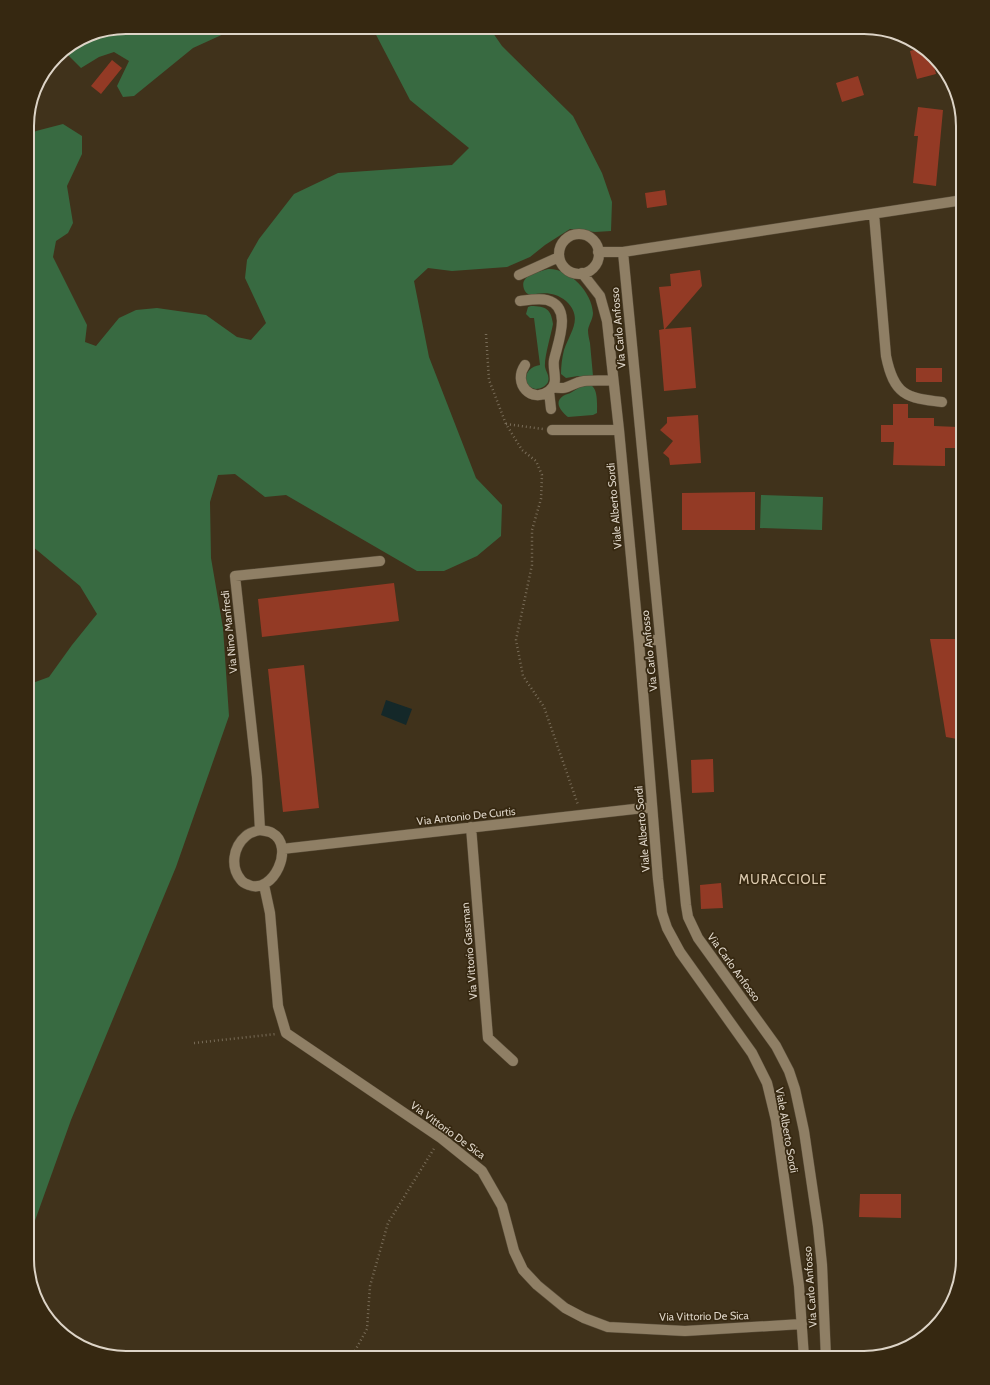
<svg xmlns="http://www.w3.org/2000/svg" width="990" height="1385" font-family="Cabin,sans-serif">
<rect width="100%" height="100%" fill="#40321b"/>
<!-- green -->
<path fill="#386a41" d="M126,27H239L193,48L134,96L123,97L117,86L129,61L114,52L99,57L81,68L63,50L88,34Z
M372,27H498L493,33L502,46L573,116L602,173L612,202L611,231L595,232L570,229L545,245L530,257L507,267L452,271L428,268L414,281L429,357L476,478L502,505L501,536L477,556L444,571H417L286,495L265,497L235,474L218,475L210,502L211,558L223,628L229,716L176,867L71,1120L27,1243V685L49,677L72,645L97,614L80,586L32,546L27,536V137L36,131L63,124L82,136V154L67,186L73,223L68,233L56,241L53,257L87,325L85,342L96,346L119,318L136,310L157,308L206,315L237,337L251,340L266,323L245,278L247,260L259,239L294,194L338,173L452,165L469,148L410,100Z
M548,269C569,268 592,292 593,313C593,319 589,324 588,330C588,334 589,339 590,343C591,354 592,365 593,376L585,379L578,376L566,378L561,374C561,366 562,358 564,350C570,332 584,318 566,301C555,292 544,292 530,295C527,294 525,292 524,289C519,275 539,272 548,269Z
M531,306C546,306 551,309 553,324C551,335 544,358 545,367C546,372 550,376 548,382C546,386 541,389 536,389C521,387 523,367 540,365L534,318H530L526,314L528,307Z
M584,385C587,385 591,384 593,387C598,392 597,407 597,413L593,415L568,417C562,412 553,403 563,396C566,394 569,394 572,392C576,390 579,387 584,385Z
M761,495L823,497L822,530L760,528Z"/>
<!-- water -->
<path fill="#142829" d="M386,700L412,709L406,725L381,715Z
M959,760H963V786H959Z"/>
<!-- building -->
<path fill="#933a25" d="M921,48L932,59L936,74L917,79L910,51Z
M112,60L122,68L101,94L91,86Z
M858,76L864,95L842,102L836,83Z
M918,107L943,110L936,186L913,183L918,136H914Z
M665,190L667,205L647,208L645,193Z
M700,270L702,286L665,329L691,327L696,388L664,391L659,330L664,329L659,287L671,286L670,274Z
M916,368H942V382H916Z
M893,404H908V418H934V426L958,427V448H945V466L893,465L894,442H881V425H893Z
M698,415L701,463L670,465L669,458L663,453L673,441L660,430L667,423V417Z
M755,492V530H682V493Z
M394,583L399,621L262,637L258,599Z
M930,639H963V740L946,737Z
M304,665L319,808L283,812L268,669Z
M713,759L714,792L692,793L691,760Z
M721,883L723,908L701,909L700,885Z
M860,1194H901V1218L859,1217Z"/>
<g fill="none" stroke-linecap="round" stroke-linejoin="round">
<!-- minor casing -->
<g stroke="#5a4e3a" stroke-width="11">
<path id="minor" d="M874,214L886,356C894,395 906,398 942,402
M559 254a20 20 0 1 1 40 0a20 20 0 1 1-40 0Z
M598,252H623
M582,273L600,296L607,321L619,430L639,642L658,879L662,913L667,928L680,952L752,1053L767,1083L776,1120L799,1286L804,1358
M519,275L559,257
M520,301C528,300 539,298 547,300C573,307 558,342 554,360C552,371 560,383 549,391C532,404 512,384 525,365
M553,387C569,391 570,383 584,381C593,380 604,381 613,380
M549,391L551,409
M552,430H619
M639,642L660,639
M471,827L488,1038L513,1061
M260,830L257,777L235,576L380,561
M260,830C264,831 269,831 272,833C296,846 273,895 249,885C246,884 243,883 241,880C230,867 233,847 246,836C249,833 256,831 260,830Z
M282,849L652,807
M264,885L270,913L278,1006L286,1033L441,1138L482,1171L502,1206L514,1251L523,1270L537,1285L565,1308L584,1318L608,1327L685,1331L802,1324
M826,1358L822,1265L818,1226L804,1131L795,1089L789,1071L776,1046L698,938L688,917L686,905L623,252L963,200"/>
</g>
<!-- path -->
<path stroke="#786c58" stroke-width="2.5" stroke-dasharray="1 3" stroke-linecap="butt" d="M486,334L489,380L506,424L522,450L536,461L542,475L541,499L532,530V565L516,640L523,676L544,707L578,805
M506,424L543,429
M194,1043L276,1034
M351,1358L367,1329L370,1286L388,1223L435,1147"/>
<!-- minor -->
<use href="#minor" stroke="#8f7f65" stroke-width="10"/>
</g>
<g text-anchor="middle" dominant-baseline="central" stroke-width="3.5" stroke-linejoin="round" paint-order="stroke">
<!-- street labels -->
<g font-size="11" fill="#ddd4c7" stroke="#362811">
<text transform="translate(618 328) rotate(-95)">Via Carlo Anfosso</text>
<text transform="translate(614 506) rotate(-95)">Viale Alberto Sordi</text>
<text transform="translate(229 632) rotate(-96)">Via Nino Manfredi</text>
<text transform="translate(649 651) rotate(-96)">Via Carlo Anfosso</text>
<text transform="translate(466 816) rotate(-6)">Via Antonio De Curtis</text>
<text transform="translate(642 829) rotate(-95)">Viale Alberto Sordi</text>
<text transform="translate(469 951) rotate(-95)">Via Vittorio Gassman</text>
<text transform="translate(734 967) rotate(54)">Via Carlo Anfosso</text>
<text transform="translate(448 1130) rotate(36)">Via Vittorio De Sica</text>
<text transform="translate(787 1130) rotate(80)">Viale Alberto Sordi</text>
<text transform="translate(810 1287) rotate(-94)">Via Carlo Anfosso</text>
<text transform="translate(704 1316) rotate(-1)">Via Vittorio De Sica</text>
</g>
<!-- quarter labels -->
<g font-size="13" letter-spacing="1" fill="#deccb1" stroke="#362811">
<text x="783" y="879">MURACCIOLE</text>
</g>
</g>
<!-- crop -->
<path d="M0 0H990V1385H0ZM126 34H864A92 92 0 0 1 956 126V1259A92 92 0 0 1 864 1351H126A92 92 0 0 1 34 1259V126A92 92 0 0 1 126 34Z" fill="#362811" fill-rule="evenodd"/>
<path fill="none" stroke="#ddd4c7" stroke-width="2" d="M126 34H864A92 92 0 0 1 956 126V1259A92 92 0 0 1 864 1351H126A92 92 0 0 1 34 1259V126A92 92 0 0 1 126 34Z"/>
</svg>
